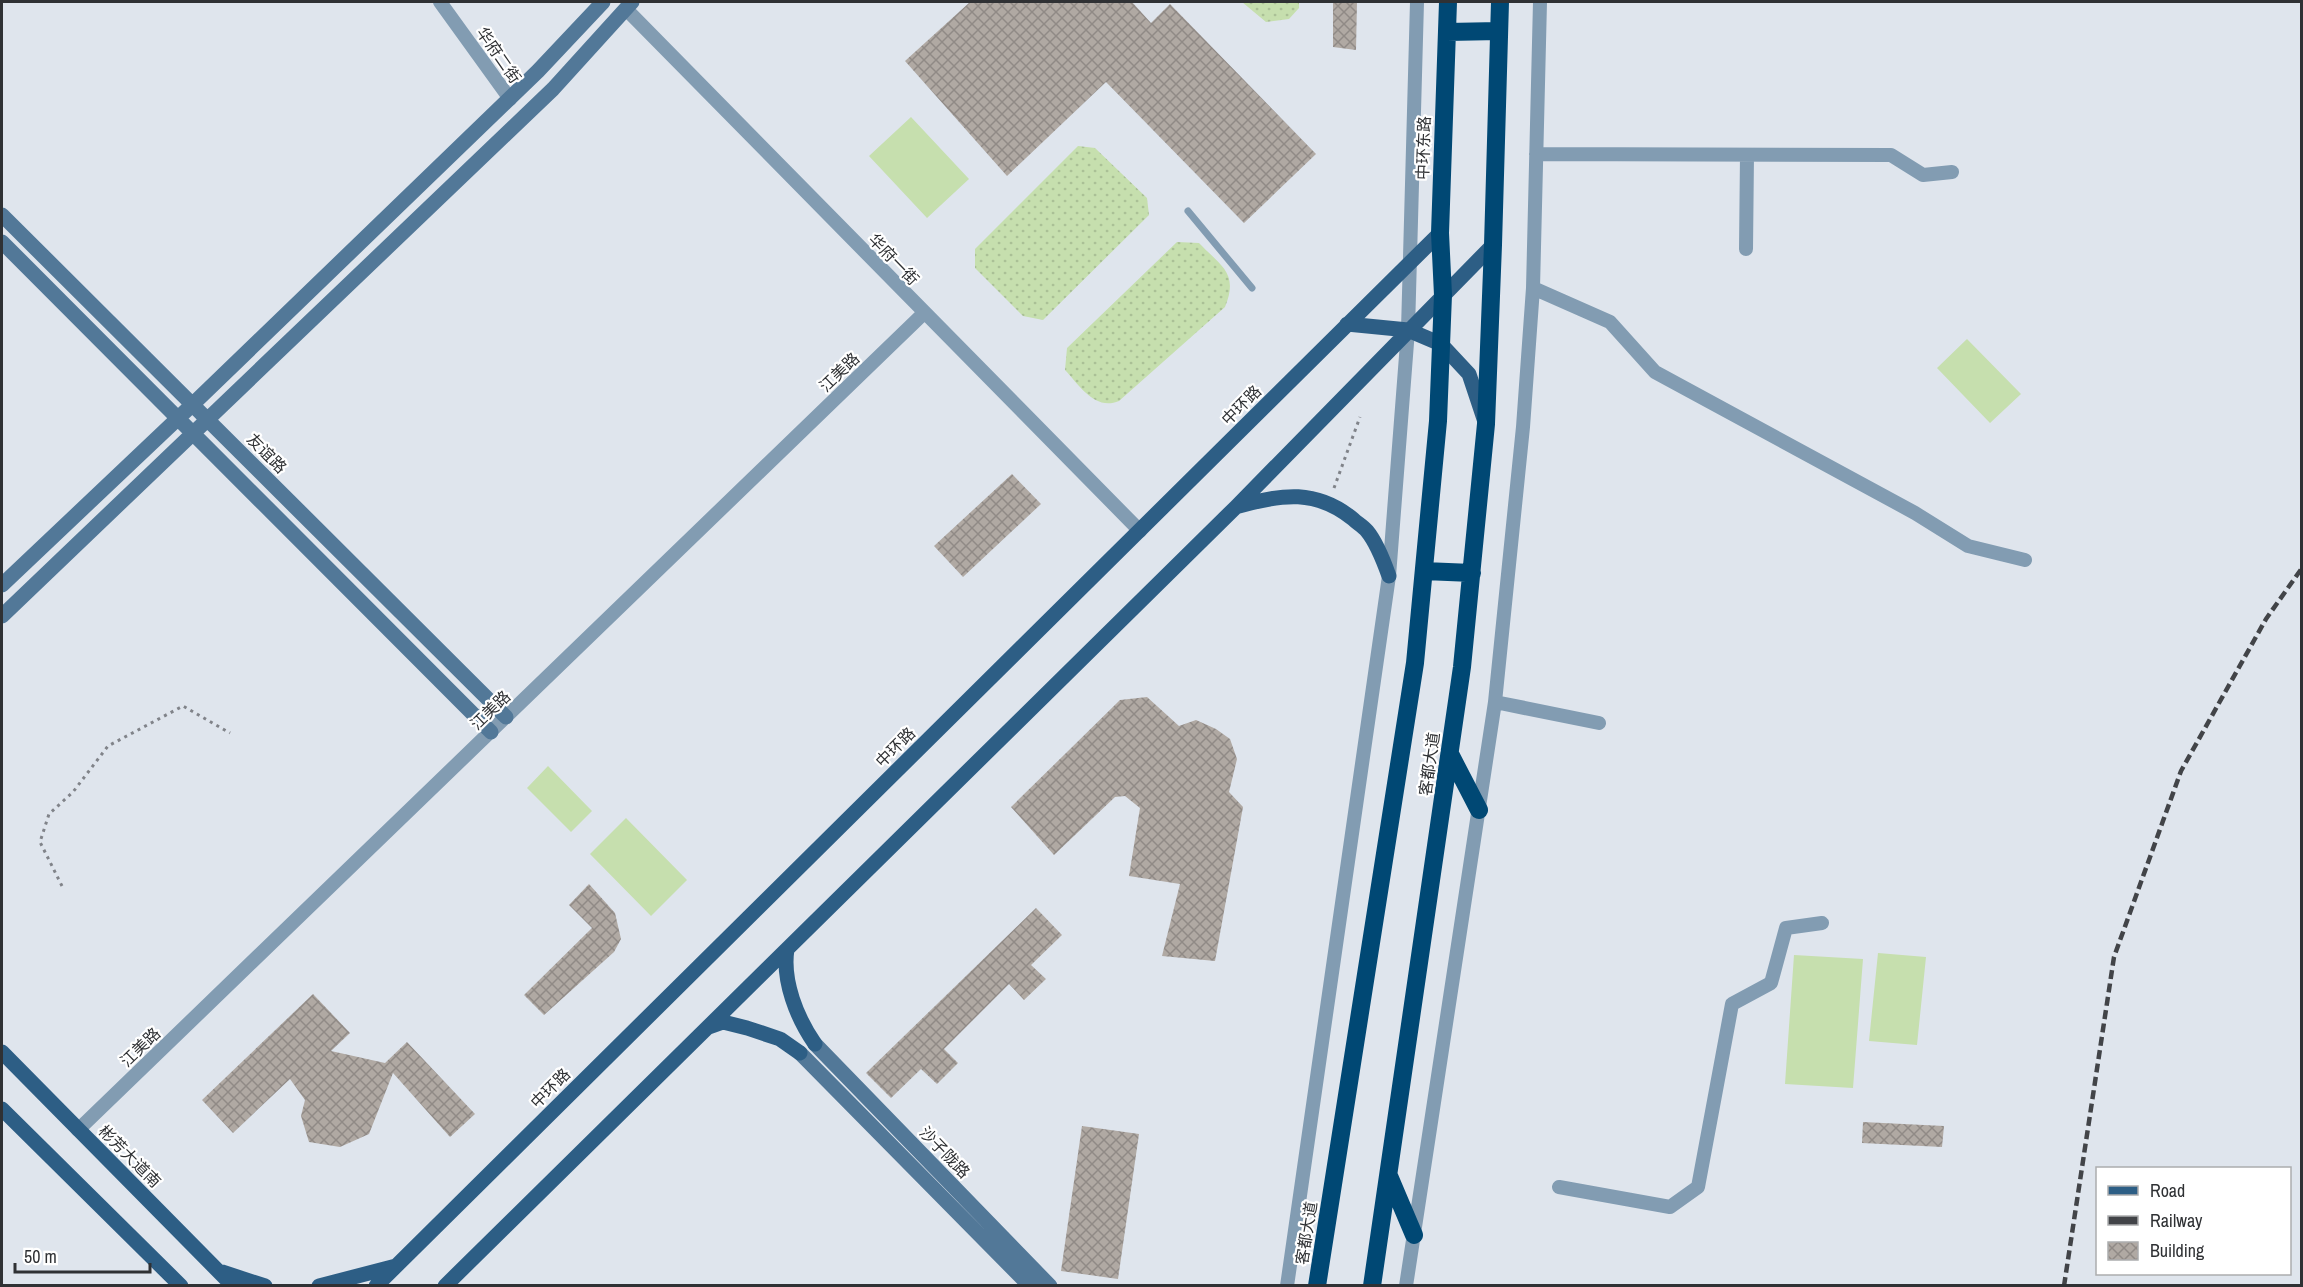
<svg xmlns="http://www.w3.org/2000/svg" width="2303" height="1287" font-family="'Archivo Narrow','Noto Sans SC',sans-serif">
<defs>
<pattern id="grass-dots" width="8" height="8" patternUnits="userSpaceOnUse" patternTransform="scale(1.5)"><rect width="8" height="8" fill="#c6dfae"/><path d="M2 2h.1M6 6h.1" fill="none" stroke="#aac096" stroke-width="1.8" stroke-linecap="round"/></pattern>
<pattern id="building-cross-hatch" width="8" height="8" patternUnits="userSpaceOnUse" patternTransform="scale(1.5)"><rect width="8" height="8" fill="#b0a9a3"/><path d="M0 0l8 8M0 8l8-8" fill="none" stroke="#908a86"/></pattern>
</defs>
<rect width="100%" height="100%" fill="#dfe5ed"/>
<!-- grass -->
<path fill="url(#grass-dots)" d="M1242,2H1299V8L1289,19L1266,22Z
M1078,146L1095,148L1147,198L1149,215L1043,320L1023,316L975,268V249Z
M1177,242L1199,243C1221,266 1239,273 1225,307L1119,401C1095,411 1080,386 1065,370L1067,348Z"/>
<!-- pitch -->
<path fill="#c6dfae" d="M911,117L969,179L927,218L869,156Z
M1967,339L2021,394L1990,423L1937,368Z
M548,766L592,811L571,832L527,788Z
M626,818L687,880L651,916L590,854Z
M1878,953L1926,957L1917,1045L1869,1041Z
M1794,955L1863,959L1853,1088L1785,1084Z"/>
<!-- building -->
<path fill="url(#building-cross-hatch)" d="M970,2H1132L1151,23L1170,4L1316,154L1244,223L1106,82L1007,176L905,61Z
M1333,2H1357L1356,50L1333,47Z
M1012,474L1041,504L963,577L934,546Z
M1147,697L1179,726L1196,720L1216,729L1230,739L1237,759L1229,792L1243,807L1215,961L1162,956L1180,884L1129,876L1140,808L1125,796L1115,797L1054,855L1011,807L1120,700Z
M589,884L615,913L621,939L614,952L544,1015L524,995L592,928L569,905Z
M1036,908L1062,935L1031,965L1046,979L1024,1000L1009,984L944,1049L958,1063L937,1084L921,1069L891,1098L866,1073Z
M313,994L350,1033L331,1051L385,1063L407,1042L475,1114L450,1137L393,1073L369,1134L340,1147L309,1142L301,1116L305,1100L290,1079L233,1133L202,1100Z
M1863,1122L1944,1126L1942,1147L1862,1143Z
M1082,1126L1139,1134L1118,1279L1061,1271Z"/>
<g fill="none" stroke-linecap="round" stroke-linejoin="round">
<!-- path -->
<path stroke="#808389" stroke-width="3" stroke-dasharray="3 4.5" stroke-linecap="butt" d="M1334,488L1360,417
M62,886L40,842L49,814L73,792L108,746L183,706L230,733"/>
<!-- lane -->
<path stroke="#829cb2" stroke-width="7" d="M1188,211L1252,288"/>
<!-- street -->
<path stroke="#829cb2" stroke-width="14" d="M440,2L510,99
M626,9L1140,531
M1536,154L1891,155L1923,175L1952,172
M1746,249L1747,155
M1533,288L1610,322L1655,372L1915,513L1968,546L2025,560
M1495,702L1599,723
M78,1130L924,313
M1559,1187L1670,1207L1698,1187L1732,1004L1771,983L1786,928L1822,923
M1287,1286L1389,576L1408,330L1417,2
M1406,1286L1495,702L1523,427L1533,288L1540,2"/>
<!-- secondary -->
<path stroke="#527898" stroke-width="15" d="M2,215L506,717
M2,242L491,732
M2,585L192,405L538,71L603,2
M2,616L553,89L632,2
M815,1044L1050,1286
M800,1053L1030,1286"/>
<!-- primary -->
<path stroke="#2d5e85" stroke-width="15" d="M1347,324L1408,330L1441,344L1469,374L1484,419
M1239,506C1282,494 1316,489 1353,519C1357,523 1363,526 1367,531C1377,543 1384,562 1389,576
M787,949C782,981 797,1018 815,1044
M709,1027L723,1022L747,1028L780,1039L800,1053
M2,1052L233,1286
M2,1109L181,1286
M222,1272L265,1286
M319,1286L396,1266
M376,1286L1440,233
M445,1286L1236,507L1493,245"/>
<!-- highway -->
<path stroke="#004874" stroke-width="18" d="M1447,32L1499,31
M1424,571L1472,573
M1450,754L1479,810
M1389,1176L1414,1235
M1317,1286L1415,663L1438,421L1443,295L1440,233L1448,2
M1372,1286L1462,667L1486,424L1493,245L1500,2"/>
<!-- rail -->
<path stroke="#424448" stroke-width="4.5" stroke-dasharray="9 4.5" stroke-linecap="butt" d="M2064,1286L2114,957L2181,771L2266,619L2302,568"/>
</g>
<g text-anchor="middle" dominant-baseline="central" stroke-width="4.5" stroke-linejoin="round" paint-order="stroke">
<!-- street labels -->
<g font-size="16" fill="#2f3134" stroke="#fff">
<text transform="translate(499 55) rotate(55)">华府二街</text>
<text transform="translate(1423 148) rotate(-88)">中环东路</text>
<text transform="translate(894 259) rotate(46)">华府一街</text>
<text transform="translate(839 372) rotate(-44)">江美路</text>
<text transform="translate(1241 405) rotate(-45)">中环路</text>
<text transform="translate(267 453) rotate(45)">友谊路</text>
<text transform="translate(490 710) rotate(-44)">江美路</text>
<text transform="translate(895 747) rotate(-45)">中环路</text>
<text transform="translate(1429 764) rotate(-82)">客都大道</text>
<text transform="translate(140 1047) rotate(-44)">江美路</text>
<text transform="translate(550 1088) rotate(-45)">中环路</text>
<text transform="translate(945 1152) rotate(46)">沙子陇路</text>
<text transform="translate(130 1156) rotate(45)">彬芳大道南</text>
<text transform="translate(1306 1233) rotate(-81)">客都大道</text>
</g>
</g>
<!-- border -->
<rect width="2303" height="1287" fill="none" stroke="#2f3134" stroke-width="6"/>
<!-- legend -->
<rect x="2096" y="1167" width="195" height="108" fill="#ffffff" stroke="#acadae" stroke-width="1.5"/>
<rect x="2108" y="1186" width="30" height="9" fill="#2d5e85" stroke="#acadae" stroke-width="1.5"/>
<text x="2150" y="1197" font-size="18" fill="#2f3134">Road</text>
<rect x="2108" y="1216" width="30" height="9" fill="#424448" stroke="#acadae" stroke-width="1.5"/>
<text x="2150" y="1227" font-size="18" fill="#2f3134">Railway</text>
<rect x="2108" y="1242" width="30" height="18" fill="url(#building-cross-hatch)" stroke="#acadae" stroke-width="1.5"/>
<text x="2150" y="1257" font-size="18" fill="#2f3134">Building</text>
<!-- scale -->
<path d="M15 1263v9h135v-9" fill="none" stroke="#2f3134" stroke-width="3"/>
<text x="24" y="1263" font-size="18" fill="#2f3134" stroke="#ffffff" stroke-width="4.5" paint-order="stroke">50 m</text>
</svg>
